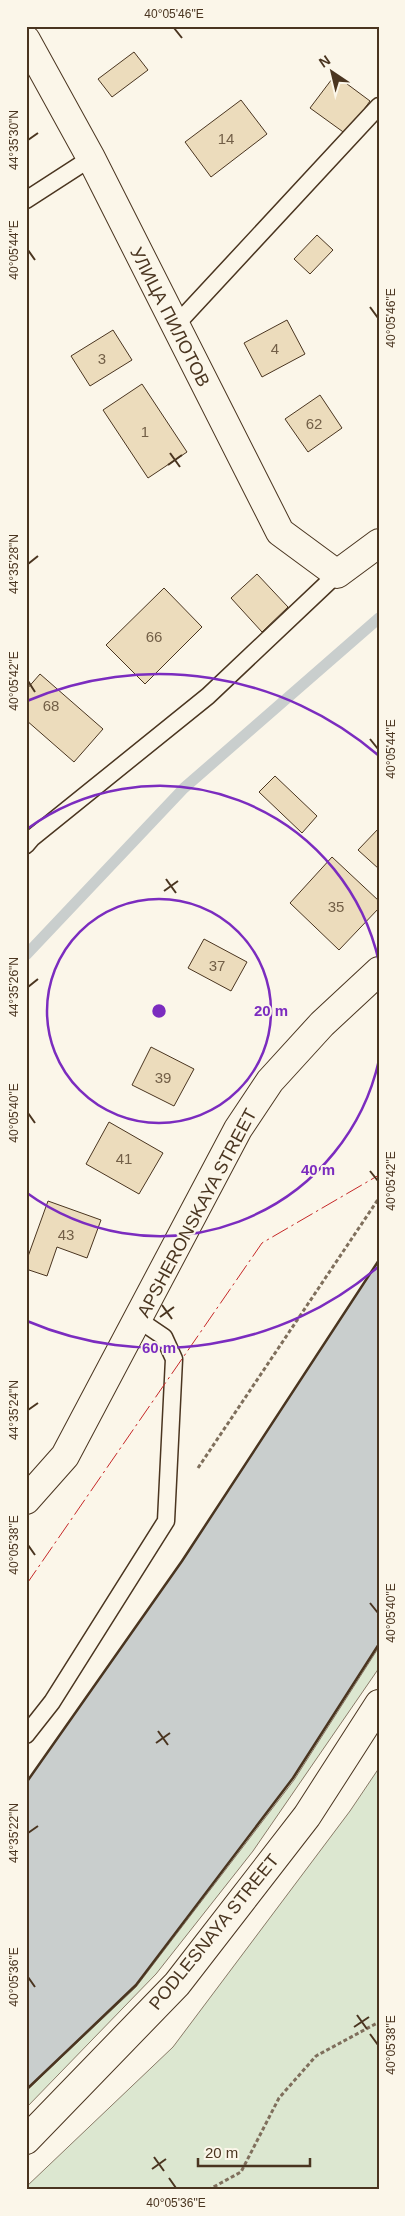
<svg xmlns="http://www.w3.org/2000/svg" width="405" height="2216" font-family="Arial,sans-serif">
<rect width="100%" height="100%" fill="#fbf6e9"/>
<!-- green -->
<path fill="#dce7d0" stroke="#887966" d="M379,1647V1668L253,1851L156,1974L26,2108V2091L136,1987L294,1780Z
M379,1768V2190H26V2187L173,2047L350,1811Z"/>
<!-- water -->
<path fill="#c9cecd" stroke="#887966" d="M379,1260V1644L293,1778L136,1985L26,2090V1783L182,1561Z"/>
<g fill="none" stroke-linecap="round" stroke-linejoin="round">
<!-- stream -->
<path stroke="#c9cecd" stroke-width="11" d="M26,955L184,788L379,618"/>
</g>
<!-- building -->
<path fill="#ecdcbc" stroke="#4a3520" d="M134,52L148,70L112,97L98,79Z
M335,75L370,101L346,134L310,108Z
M241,100L267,134L211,177L185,142Z
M317,235L333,250L310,274L294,259Z
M287,320L305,354L262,377L244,343Z
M113,330L132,360L90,386L71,356Z
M142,384L187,452L148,478L103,410Z
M320,395L342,428L308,452L285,419Z
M257,574L288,607L262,632L231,598Z
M164,588L202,627L145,684L106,645Z
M40,674L103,729L74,762L26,720V690Z
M275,776L317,816L302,833L259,792Z
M379,828V869L358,850Z
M332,857L379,901V908L339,950L290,903Z
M204,939L247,962L231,991L188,968Z
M151,1047L194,1069L174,1106L132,1085Z
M109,1122L163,1153L139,1194L86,1164Z
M48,1201L101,1220L87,1258L57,1247L47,1276L26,1269V1262Z"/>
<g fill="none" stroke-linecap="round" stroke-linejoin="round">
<!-- service casing -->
<g stroke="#4a3520" stroke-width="19">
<path id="service" d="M26,200L91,158
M174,327L379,106
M26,845L32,838L208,696L337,574
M26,1735L52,1702L166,1521L174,1359L164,1337L139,1320"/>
</g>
<!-- minor casing -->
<g stroke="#4a3520" stroke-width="30">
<path id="minor" d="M26,40L91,158L280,532L337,574L379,543
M26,1500L65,1456L238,1129L270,1081L322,1024L379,971"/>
</g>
<!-- primary casing -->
<g stroke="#4a3520" stroke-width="30">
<path id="primary" d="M26,2140L177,1984L307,1816L379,1704"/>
</g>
<!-- path -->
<path stroke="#7f6f5c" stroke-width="3" stroke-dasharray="4 2.5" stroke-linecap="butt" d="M198,1468L379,1198
M208,2190L241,2172L279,2098L316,2056L379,2022"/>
<!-- service -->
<use href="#service" stroke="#fbf6e9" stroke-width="16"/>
<!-- minor -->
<use href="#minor" stroke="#fbf6e9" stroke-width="28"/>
<!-- primary -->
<use href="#primary" stroke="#fbf6e9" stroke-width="28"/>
<!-- wall -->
<path stroke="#4a3520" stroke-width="2.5" d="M26,1783L182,1561L379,1260
M26,2090L136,1985L293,1778L379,1644"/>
<!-- power -->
<path stroke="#c62828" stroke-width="1" stroke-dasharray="18 4 2.5 4" stroke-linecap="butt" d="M26,1585L262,1243L379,1175"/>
</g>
<!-- ticks -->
<path fill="none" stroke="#4a3520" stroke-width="2" d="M174,28L182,38M28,140L38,133M28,250L35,260M370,307L378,318M170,453L180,467M168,465L182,455M28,564L38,556M28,681L35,692M370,739L378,749M166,879L176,893M164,891L178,881M28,987L38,979M28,1113L35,1123M370,1171L378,1181M162,1305L172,1319M160,1317L174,1307M28,1410L38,1403M28,1545L35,1555M370,1603L378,1613M158,1731L168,1745M156,1743L170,1733M28,1833L38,1826M28,1977L35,1987M357,2015L367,2029M354,2027L369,2017M370,2034L378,2045M154,2157L164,2171M152,2169L166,2159M169,2178L176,2188"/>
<!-- distance rings -->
<g fill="none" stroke="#7b2cbf" stroke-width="2.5">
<circle cx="159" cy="1011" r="112"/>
<path d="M379 1060A225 225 0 0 1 27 1193M27 829A225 225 0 0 1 379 962"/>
<path d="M378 1267A337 337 0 0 1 27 1321M27 701A337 337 0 0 1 378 755"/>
</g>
<g text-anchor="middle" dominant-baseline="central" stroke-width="4" stroke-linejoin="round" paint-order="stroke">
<!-- number labels -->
<g font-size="15" fill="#725f47">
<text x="226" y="138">14</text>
<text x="275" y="348">4</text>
<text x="102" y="358">3</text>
<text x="314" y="423">62</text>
<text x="145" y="431">1</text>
<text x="154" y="636">66</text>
<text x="51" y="705">68</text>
<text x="336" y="906">35</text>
<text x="217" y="965">37</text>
<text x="163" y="1077">39</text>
<text x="124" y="1158">41</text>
<text x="66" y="1234">43</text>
</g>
<!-- street labels -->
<g font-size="18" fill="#4a3520" stroke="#fbf6e9">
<text transform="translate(170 317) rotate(63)">УЛИЦА ПИЛОТОВ</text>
<text transform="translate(197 1213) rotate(-62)">APSHERONSKAYA STREET</text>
<text transform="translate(214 1932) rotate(-51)">PODLESNAYA STREET</text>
</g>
</g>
<circle cx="159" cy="1011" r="8" fill="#7b2cbf" stroke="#fbf6e9" stroke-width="2.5"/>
<g font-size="15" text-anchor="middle" font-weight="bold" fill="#7b2cbf" stroke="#fbf6e9" stroke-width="4" stroke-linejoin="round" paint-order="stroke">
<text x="271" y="1016">20 m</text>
<text x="318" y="1175">40 m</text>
<text x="159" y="1353">60 m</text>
</g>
<!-- border -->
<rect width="405" height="2216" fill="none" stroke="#fbf6e9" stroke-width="55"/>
<!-- north arrow -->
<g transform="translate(332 72) rotate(325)" stroke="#fbf6e9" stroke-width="4" paint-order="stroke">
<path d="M0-4L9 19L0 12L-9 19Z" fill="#4a3520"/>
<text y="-8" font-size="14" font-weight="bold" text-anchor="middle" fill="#4a3520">N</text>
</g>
<!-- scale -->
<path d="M198 2158v8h112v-8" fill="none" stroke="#4a3520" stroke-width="2.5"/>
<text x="205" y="2158" font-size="15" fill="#4a3520" stroke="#fbf6e9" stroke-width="4" paint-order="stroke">20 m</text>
<rect x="28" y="28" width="350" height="2160" fill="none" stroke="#4a3520" stroke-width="2"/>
<g font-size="12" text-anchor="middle" fill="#4a3520">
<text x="174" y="18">40°05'46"E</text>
<text transform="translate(14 140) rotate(-90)" y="4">44°35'30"N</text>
<text transform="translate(14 250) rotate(-90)" y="4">40°05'44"E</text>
<text transform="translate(391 318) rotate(-90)" y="4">40°05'46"E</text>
<text transform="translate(14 564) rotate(-90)" y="4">44°35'28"N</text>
<text transform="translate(14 681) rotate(-90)" y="4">40°05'42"E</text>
<text transform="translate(391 749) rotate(-90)" y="4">40°05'44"E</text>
<text transform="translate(14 987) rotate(-90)" y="4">44°35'26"N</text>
<text transform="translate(14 1113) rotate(-90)" y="4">40°05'40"E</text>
<text transform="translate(391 1181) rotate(-90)" y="4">40°05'42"E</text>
<text transform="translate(14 1410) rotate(-90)" y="4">44°35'24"N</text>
<text transform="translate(14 1545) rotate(-90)" y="4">40°05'38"E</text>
<text transform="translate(391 1613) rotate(-90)" y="4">40°05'40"E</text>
<text transform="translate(14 1833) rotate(-90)" y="4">44°35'22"N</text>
<text transform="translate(14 1977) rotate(-90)" y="4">40°05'36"E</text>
<text transform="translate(391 2045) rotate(-90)" y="4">40°05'38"E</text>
<text x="176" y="2207">40°05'36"E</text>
</g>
</svg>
